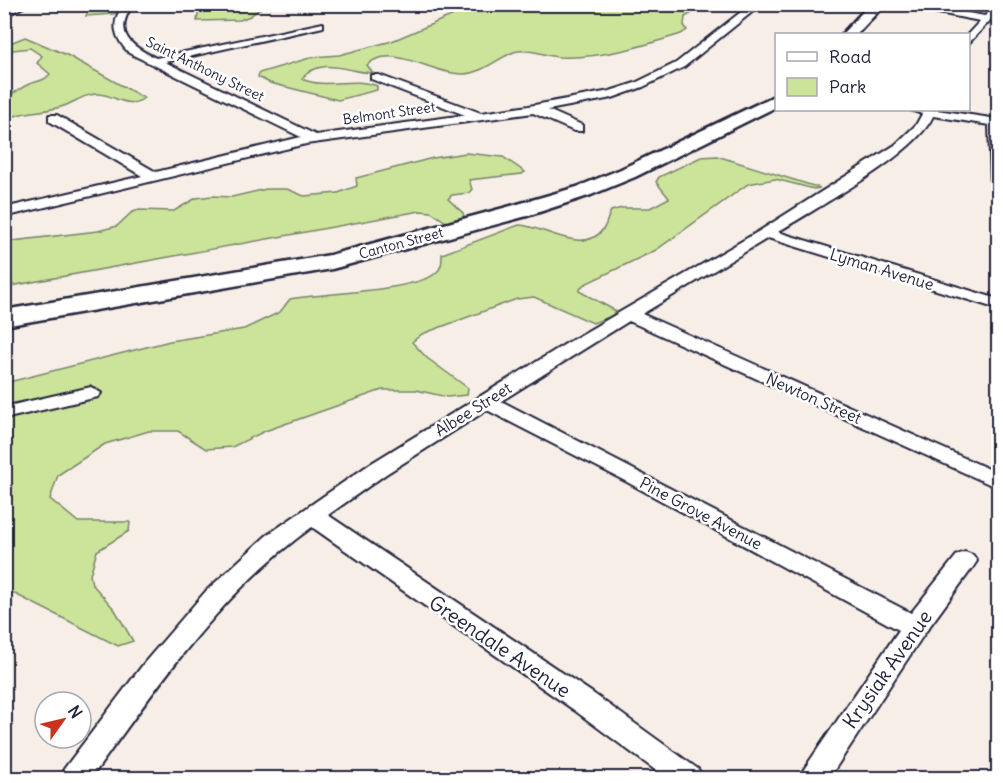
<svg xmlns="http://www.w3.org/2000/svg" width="1003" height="783" font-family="Delius,sans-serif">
<rect width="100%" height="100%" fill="#f7efe7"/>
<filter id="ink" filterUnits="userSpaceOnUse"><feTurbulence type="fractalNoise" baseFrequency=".0167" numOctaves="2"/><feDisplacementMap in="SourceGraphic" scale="12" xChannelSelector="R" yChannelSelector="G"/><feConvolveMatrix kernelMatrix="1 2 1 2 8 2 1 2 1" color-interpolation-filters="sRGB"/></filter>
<g filter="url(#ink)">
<!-- green -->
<path fill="#cce49a" stroke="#77836a" stroke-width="1.5" d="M91,5V4L123,5L114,14L86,16Z
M197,5H289L264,6L250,16L240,20L197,21L199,9Z
M691,5L692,13L685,17L684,25L687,30L681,34C643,46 600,59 559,57C546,56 532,49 518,51C502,54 485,73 463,74C433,75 392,42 367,65L373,73C350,73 319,55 302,79C327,90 352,76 377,86V90L338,100L270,83L258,77L259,73L313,57L339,55L392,41L477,5Z
M25,37L67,55L144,98C129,110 115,95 99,94C87,93 75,102 64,106C44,113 24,110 5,120V96C14,95 20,88 27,85C37,80 42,83 50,74L37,63L42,56L30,48L5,51V45Z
M466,153L503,157L525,172L522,174L469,180L472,189L469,193L452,195L448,199L463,213L465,220L449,224L431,212L420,211L5,287L4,242L98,231L117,226L131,213L138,210L174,211L196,198L212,196L232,197L266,189H287L304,196L338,193L357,186L356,178L433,158Z
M717,156L820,188L814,189L775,179L748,184L656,250L583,285L579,291L616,311L612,316L593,323L534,297L517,299L422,334L412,342L427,358L468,388L467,395L447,397L416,390H382L265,431L232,447L206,449L178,431H149L105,444L58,475L50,499L78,522H130L129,531L97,551L90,575L92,584L115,610L133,641L118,646L5,589L4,418L99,392L95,388L5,405V383L170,341L244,329L280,312L290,299C321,293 418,291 437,272C442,267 442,261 442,254L519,225C545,226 584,257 604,228C607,223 608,216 611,211L622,208H650L669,198L656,182L659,177L701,157Z"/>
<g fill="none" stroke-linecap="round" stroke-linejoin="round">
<!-- street casing -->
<g stroke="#22223b" stroke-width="4">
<path id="street" d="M16,4H29L4,17V10Z
M124,4H133C113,33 130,46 156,58L323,23V27L165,62L316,135L465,115L371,79V75H379L481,113L529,106L610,91L635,83L676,63L751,4H762L684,67L643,87L612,98L548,110L582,125V131H574L533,113L306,144L4,217V208L142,176L49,121V115H57L156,172L301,137L129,53C114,37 110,23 124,4Z
M892,4H917L985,16L995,5L998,4V12L968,44V34L980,21Z
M911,110H937L998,119V190L991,186L989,125L933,116C916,155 817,207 778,232L998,299V309L768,238L642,314L998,473V488L629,321L501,401L911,613L957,555L965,552L973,555L977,561L973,567L924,634L829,778H798L899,630L627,482L487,410L386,474L328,515L594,694L698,769L703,778H666L574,710L312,527C220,593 156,688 91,778H59L64,769L145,662L206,591L266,536L370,464L567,343L761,230L895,145L916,125L922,114Z
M91,387L101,393L98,397L4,419V407Z"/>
</g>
<!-- secondary casing -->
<g stroke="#22223b" stroke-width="5">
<path id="secondary" d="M870,4H885L857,34H842Z
M776,95V107L635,177L591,195L527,216L332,269L4,326V310L330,255L511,206L577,187L621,169Z"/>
</g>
<!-- street -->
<use href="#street" fill="#fff" fill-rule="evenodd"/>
<!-- secondary -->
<use href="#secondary" fill="#fff" fill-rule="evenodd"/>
</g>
</g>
<g text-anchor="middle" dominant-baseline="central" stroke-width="5" stroke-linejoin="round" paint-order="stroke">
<!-- far-street labels -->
<g font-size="14" fill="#22223b" stroke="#fff">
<text transform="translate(205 69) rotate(26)">Saint Anthony Street</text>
<text transform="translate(389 113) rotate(-8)">Belmont Street</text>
<text transform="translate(401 243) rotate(-15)">Canton Street</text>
</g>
<!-- street labels -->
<g font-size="16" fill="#22223b" stroke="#fff">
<text transform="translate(882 269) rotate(17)">Lyman Avenue</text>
<text transform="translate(814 398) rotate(24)">Newton Street</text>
<text transform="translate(473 409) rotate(-32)">Albee Street</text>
<text transform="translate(701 513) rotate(28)">Pine Grove Avenue</text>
</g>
<!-- near-street labels -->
<g font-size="20" fill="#22223b" stroke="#fff">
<text transform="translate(500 646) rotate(34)">Greendale Avenue</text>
<text transform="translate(887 669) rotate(-55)">Krysiak Avenue</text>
</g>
</g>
<!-- margin -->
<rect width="1003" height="783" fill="none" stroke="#fff" stroke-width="24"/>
<rect x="12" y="12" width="979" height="759" fill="none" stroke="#22223b" stroke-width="2" filter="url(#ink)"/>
<!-- legend -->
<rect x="775" y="33" width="195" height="78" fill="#ffffff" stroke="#a7a7b1" stroke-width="1.5"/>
<rect x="787" y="52" width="30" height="9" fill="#ffffff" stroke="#a7a7b1" stroke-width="1.5"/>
<text x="829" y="63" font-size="18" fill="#22223b">Road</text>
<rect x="787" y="78" width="30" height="18" fill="#cce49a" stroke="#a7a7b1" stroke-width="1.5"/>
<text x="829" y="93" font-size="18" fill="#22223b">Park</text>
<!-- north arrow -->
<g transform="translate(63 720) rotate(56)"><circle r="28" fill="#ffffff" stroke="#a7a7b1" stroke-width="1.5"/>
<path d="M0-4.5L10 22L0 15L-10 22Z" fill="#c8321e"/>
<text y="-9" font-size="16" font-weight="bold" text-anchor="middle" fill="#22223b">N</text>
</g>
</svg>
